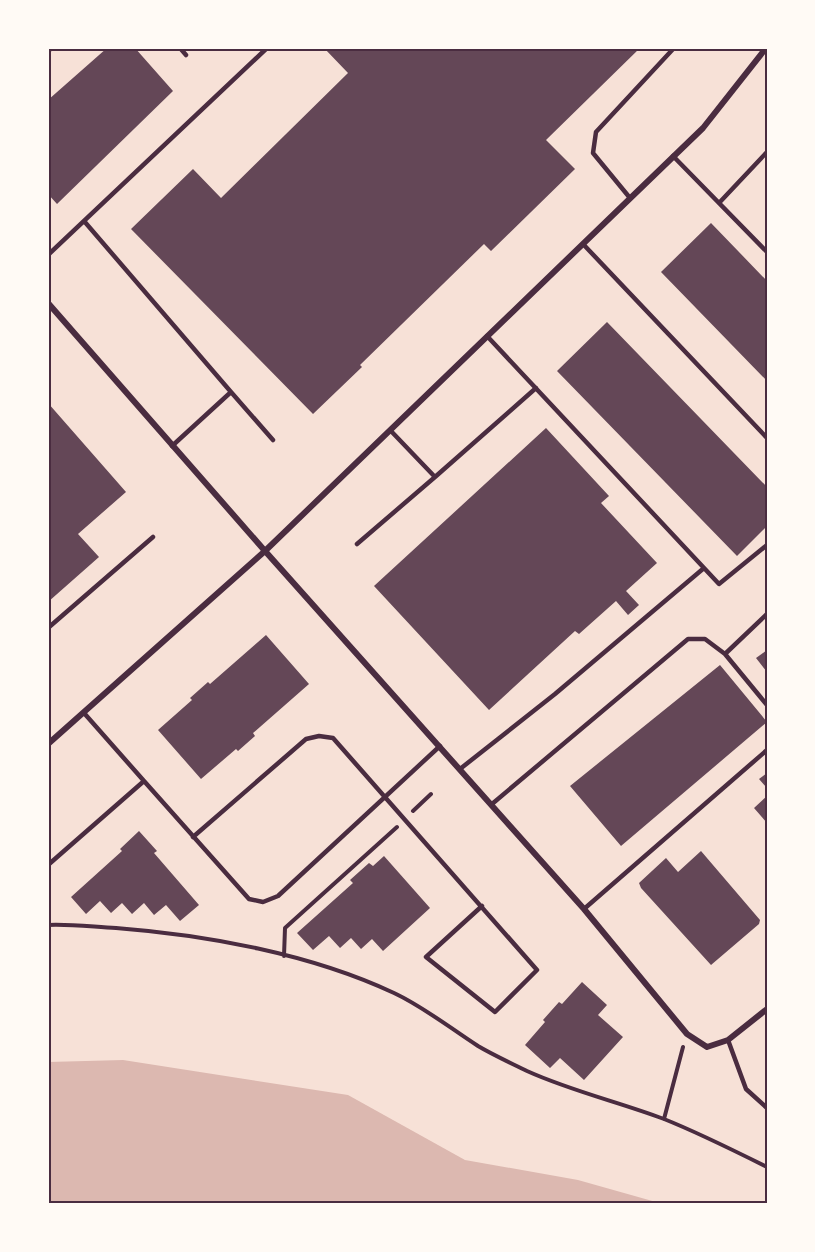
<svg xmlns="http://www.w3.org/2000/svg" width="815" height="1252" font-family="Raleway,sans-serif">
<rect width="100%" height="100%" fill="#f7e1d7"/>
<!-- water -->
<path fill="#dcb8b0" d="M123,1060L348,1095L465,1160L578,1180L663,1204H48V1062Z"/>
<!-- building -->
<path fill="#644757" d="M107,48H135L173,91L57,204L48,194V100Z
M324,48H640L546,140L575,169L491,251L484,244L360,365L362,367L313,414L131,229L193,169L221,198L348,73Z
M711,223L767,281V381L661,272Z
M607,322L767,487V526L737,556L557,371Z
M48,403L126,492L78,534L99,557L48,602Z
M546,428L609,496L601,503L657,563L626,591L639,605L628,615L616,601L579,634L575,631L489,710L374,586Z
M266,635L309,684L253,733L255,736L238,751L236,749L201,779L158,730L192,700L190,698L208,682L210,684Z
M767,650V672L756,658Z
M720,665L767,722L621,846L570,786Z
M767,773V788L759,779Z
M767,796V823L754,808Z
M139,831L157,851L154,853L199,905L180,921L166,905L154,915L144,903L132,914L122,903L111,913L100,901L86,914L71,897L122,851L120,849Z
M701,851L760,920L759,924L711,965L641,888L639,883L666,858L678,872Z
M384,856L430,908L383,951L372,939L361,949L351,938L340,948L329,936L313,950L297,933L353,883L350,880L369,863L373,866Z
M582,982L607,1005L598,1015L623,1037L584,1080L560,1058L550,1068L525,1045L545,1022L543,1020L559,1002L562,1004Z"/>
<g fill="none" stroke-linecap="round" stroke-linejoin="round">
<!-- path -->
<path stroke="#4a2c40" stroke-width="4" d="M413,811L431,794
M48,925C71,924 94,927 116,928C207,935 311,954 394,993C424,1007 450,1028 478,1046C493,1055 511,1063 527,1071C571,1091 619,1102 664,1119C699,1133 733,1150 767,1167
M284,956L285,928L397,827
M664,1119L683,1047"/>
<!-- service -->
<path stroke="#4a2c40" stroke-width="4.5" d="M180,48L186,55
M48,51L52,48
M673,156L767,252
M630,198L593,153L596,132L674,48
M719,203L767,152
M84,221L231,392L172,446
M583,244L767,438
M48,255L267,48
M487,336L719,584L767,545
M231,392L273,440
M435,477L536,388
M357,544L435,477L390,430
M48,628L153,537
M725,654L767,614
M460,769L555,694L704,568
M144,781L249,899L263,902L278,896L440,746
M492,804L688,639H705L725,654L767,705
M193,837L306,739L319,736L333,738L537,970L495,1012L426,957L482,906
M48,865L144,781L84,713
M584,909L767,750
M728,1040L746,1089L767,1108"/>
<!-- minor -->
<path stroke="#4a2c40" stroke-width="6" d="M48,303L265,551L584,909L687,1034L707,1047L728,1040L767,1009
M48,744L265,551L703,128L766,48"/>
</g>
<!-- border -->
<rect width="815" height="1252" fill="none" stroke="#fffaf5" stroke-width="99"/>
<rect x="50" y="50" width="716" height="1152" fill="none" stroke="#4a2c40" stroke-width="2"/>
</svg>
